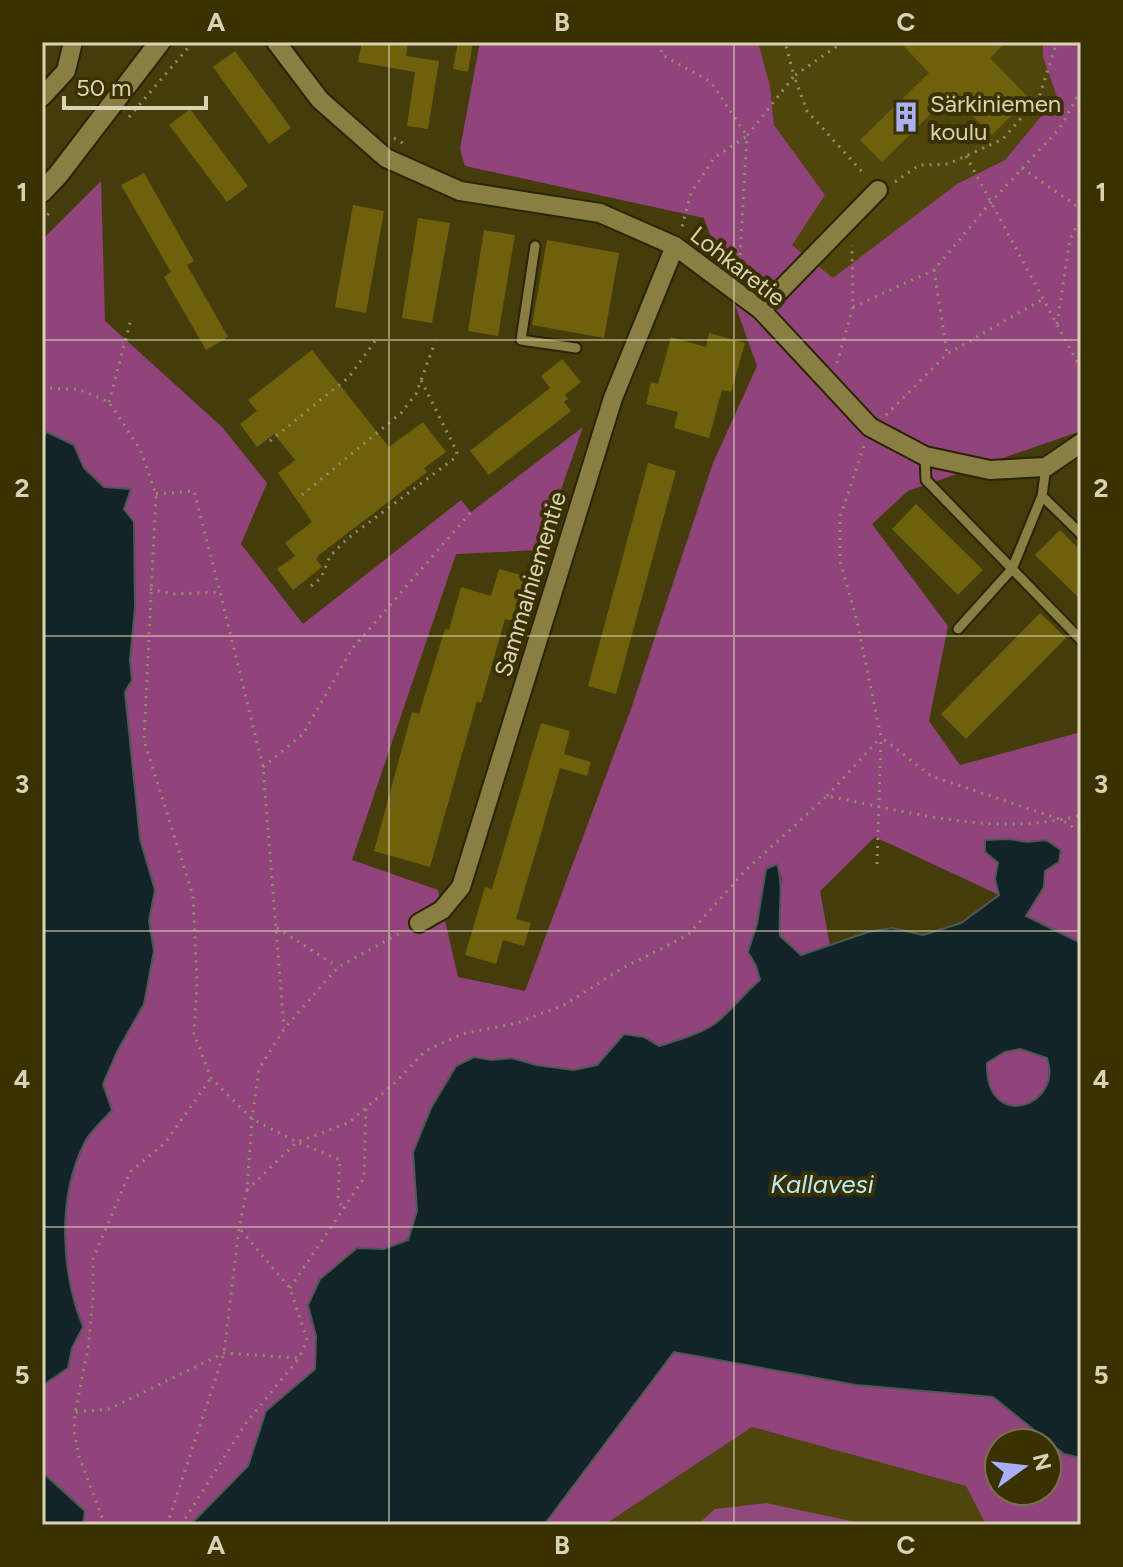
<svg xmlns="http://www.w3.org/2000/svg" width="1123" height="1567" font-family="Figtree,sans-serif">
<rect width="100%" height="100%" fill="#443c0b"/>
<!-- built -->
<path fill="#4f460c" d="M758,42H1043V57L1057,97L1005,160L957,184L833,279L791,245L825,195L774,125L770,86Z
M752,1427L966,1486L986,1525H604Z"/>
<!-- green -->
<path fill="#8f4a7b" d="M766,1503L870,1525H697L715,1509Z"/>
<!-- forest -->
<path fill="#90447b" fill-rule="evenodd" d="M480,42H758L770,86L774,125L825,195L792,245L833,278L957,184L1005,160L1057,97L1043,57V42H1081V431L908,491L872,524L948,626L929,721L960,765L1081,732V943L1026,916L1044,887L1046,840L1027,842L1009,839C999,859 994,873 999,895L875,837L820,891L830,946L801,956L780,936L778,906L782,877L766,869L757,924L748,952L756,966L760,980C745,993 727,1016 713,1025C697,1035 677,1040 659,1046L644,1037L624,1034L597,1065L573,1070L536,1065L512,1058L491,1060L474,1057L413,1152L417,1211L408,1240L384,1249L357,1248L308,1305L316,1336L315,1369L266,1411L248,1466L190,1525H83L85,1511L42,1472V1386L68,1368L72,1348L82,1327C61,1272 57,1199 84,1144C89,1132 103,1121 112,1110L103,1084L154,951L149,921L155,890L140,839L125,692L132,680L130,660L135,608L124,510L130,489L104,487L84,468L74,445L48,433L42,438V240L101,181L105,321L222,427L267,483L241,544L303,624L461,500L471,512L583,427L540,550L456,554L352,860L438,890L458,977L525,991L631,709L713,463L757,366L704,218L465,166L460,149Z
M1020,1049L1047,1058C1063,1107 985,1133 987,1063L1005,1051Z
M674,1352L856,1385L993,1397L1064,1454L1081,1458V1525H986L966,1486L752,1427L604,1525H544ZM999,1443H1047V1491H999Z"/>
<!-- water -->
<path fill="#132429" stroke="#4e5853" stroke-width="2" fill-rule="evenodd" d="M47,432L74,445L84,468L104,487L131,489L124,509L134,522L135,608L130,660L132,680L125,692L140,839L155,890L149,921L154,951L144,1004L118,1050L103,1084L112,1110C103,1121 89,1132 84,1144C57,1198 61,1272 83,1327L72,1348L68,1368L42,1386V438Z
M1009,839L1027,842L1046,840L1061,850L1059,862L1045,871L1044,887L1026,916L1081,943V1458L1064,1454L993,1397L856,1385L674,1352L544,1525H190L248,1466L266,1411L315,1369L316,1336L308,1305L320,1279L357,1248L384,1249L408,1240L417,1211L413,1152L431,1108L456,1066L474,1057L491,1060L512,1058L536,1065L574,1070L597,1065L624,1034L644,1037L659,1046C678,1040 697,1035 713,1025C727,1016 745,992 760,980L756,966L748,952L757,924L766,869L777,864C784,884 778,913 780,936L801,955L868,932L892,928L923,935L961,923L999,895L995,879L998,863L985,852V840ZM1020,1049L1047,1058C1064,1107 985,1133 987,1063L1005,1052Z
M42,1472L85,1511L83,1525H42Z"/>
<!-- building -->
<path fill="#6f610b" d="M362,42H408L406,56L439,61L428,129L407,126L415,72L358,62Z
M458,42H473L468,72L453,69Z
M900,42H1006L990,58L1029,98L992,135L951,94L882,162L860,140L929,73Z
M235,51L291,128L269,144L213,67Z
M190,109L248,186L227,202L169,125Z
M144,173L194,261L187,265L228,337L206,350L164,277L171,272L121,185Z
M353,205L384,211L366,313L335,307Z
M418,218L450,223L432,323L402,318Z
M484,230L515,235L498,336L468,331Z
M547,240L619,253L604,338L532,325Z
M709,333L745,343L731,392L722,390L709,438L674,428L678,412L646,404L651,382L658,384L671,337L706,347Z
M312,350L389,447L423,422L446,452L424,468L427,472L319,555L316,559L322,567L293,590L277,569L295,556L285,543L312,522L278,473L295,460L274,434L257,447L240,424L257,411L248,400Z
M562,359L581,382L565,395L568,399L564,402L571,411L489,475L470,451L550,388L541,376Z
M648,463L676,471L616,694L588,686Z
M916,504L983,570L958,595L892,529Z
M1060,530L1081,551V600L1035,555Z
M499,569L524,576L512,621L505,619L481,703L477,701L430,867L374,851L412,712L419,714L445,629L449,630L461,587L491,596Z
M1040,613L1066,638L966,739L941,714Z
M541,723L570,731L564,754L591,762L587,776L560,768L516,919L531,923L524,946L503,940L496,964L465,955L485,887L492,889Z"/>
<g fill="none" stroke-linecap="round" stroke-linejoin="round">
<!-- lane casing -->
<g stroke="#292302" stroke-width="13">
<path id="lane" d="M535,246L521,340L576,348
M925,456L926,480L1081,640
M1046,467L1042,496L1081,534
M958,629L1012,569L1042,496"/>
</g>
<!-- street casing -->
<g stroke="#292302" stroke-width="22">
<path id="street" d="M276,42L320,100L386,158L460,191L600,213L675,246L761,310L870,427L925,456L990,470L1046,467L1081,443
M42,97L66,71L73,42
M761,310L878,190
M419,923L442,910L461,887L613,398L675,246"/>
</g>
<!-- secondary casing -->
<g stroke="#292302" stroke-width="24">
<path id="secondary" d="M42,192L58,175L160,42"/>
</g>
<!-- path -->
<path stroke="#958e68" stroke-width="3" stroke-dasharray="2 6" stroke-linecap="butt" d="M660,42L662,55L711,82L747,136L714,158L691,193L682,227
M843,42L794,76L807,111L865,175
M129,117L193,42
M394,138L408,146
M966,156L1081,369
M1022,168L1081,209
M895,182L919,165L948,164L1003,139L1039,97L1057,42
M42,221L53,209
M934,270L947,353
M739,271L747,136L794,76L785,42
M853,307L934,270L991,202L1060,128L1081,90
M1057,324L1070,239L1081,218
M837,363L853,307L852,245
M42,388L78,389L109,402L140,449L156,494L144,740L193,896L197,981L194,1034L211,1078L252,1119L297,1142L348,1123L395,1083L425,1051L462,1034L517,1023L566,1004L621,969L688,935L745,871L827,796C910,812 997,838 1081,815
M109,402L130,323
M886,415L947,354L1043,299
M270,441L349,377L378,337
M864,446L840,517V561L857,621L881,737L931,776L1062,820L1081,832
M156,494L194,491L220,592
M302,495L401,413L416,394L435,342
M311,586L321,578L330,556L347,539L455,458L457,452L421,380
M150,589L172,594L220,592L263,767L284,1028
M263,767L303,734L352,649L471,512
M827,796L881,737
M877,864L881,737
M277,928L338,967
M247,1190L297,1142L340,1160L338,1199L343,1209
M290,1288L364,1178L366,1108
M76,1412L109,1409L224,1353L299,1358L307,1340L290,1288L239,1228
M105,1525L79,1456L74,1431L75,1413L88,1349L93,1299V1259L130,1172L165,1143L211,1078
M167,1525L224,1353L239,1228L247,1190L252,1119L259,1069L284,1029L338,967L404,931
M181,1525L246,1423L299,1358"/>
<!-- lane -->
<use href="#lane" stroke="#8a7f42" stroke-width="9"/>
<!-- street -->
<use href="#street" stroke="#8a7f42" stroke-width="18"/>
<!-- secondary -->
<use href="#secondary" stroke="#8a7f42" stroke-width="20"/>
</g>
<!-- grid -->
<path fill="none" stroke="#d8d3b5" stroke-width="2" stroke-opacity="0.55" d="M389,42V1525M734,42V1525M42,340H1081M42,636H1081M42,931H1081M42,1227H1081"/>
<!-- icons -->
<defs>
<g id="building-bare" transform="scale(2.4)"><path d="M-4-6H4V6H1V3H-1V6H-4ZM-2.5-4.3h1.7v1.8h-1.7ZM.8-4.3h1.7v1.8H.8ZM-2.5-1h1.7V.8h-1.7ZM.8-1h1.7V.8H.8Z" fill="#a8b0fc" stroke="#3a3100" stroke-width="2.5" paint-order="stroke"/></g>
</defs>
<g fill-rule="evenodd">
<use href="#building-bare" x="906" y="117"/>
</g>
<g text-anchor="middle" dominant-baseline="central" stroke-width="8" stroke-linejoin="round" paint-order="stroke">
<!-- poi labels -->
<g font-size="24" fill="#d8d3b5" stroke="#3a3100" text-anchor="start">
<text x="930" y="103">Särkiniemen<tspan x="930" dy="28">koulu</tspan></text>
</g>
<!-- street labels -->
<g font-size="24" fill="#d8d3b5" stroke="#3a3100">
<text transform="translate(738 266) rotate(38)">Lohkaretie</text>
<text transform="translate(530 584) rotate(-73)">Sammalniementie</text>
</g>
<!-- water labels -->
<g font-size="26" font-style="italic" fill="#b6edff" stroke="#3a3100">
<text x="822" y="1184">Kallavesi</text>
</g>
</g>
<!-- border -->
<rect width="1123" height="1567" fill="none" stroke="#3a3100" stroke-width="88"/>
<!-- north arrow -->
<g transform="translate(1023 1467) rotate(75)"><circle r="38" fill="#3a3100" stroke="#797248" stroke-width="2"/>
<path d="M0-6L14 30L0 20L-14 30Z" fill="#a8b0fc"/>
<text y="-12" font-size="22" font-weight="bold" text-anchor="middle" fill="#d8d3b5">N</text>
</g>
<!-- scale -->
<path d="M64 96v12h142v-12" fill="none" stroke="#d8d3b5" stroke-width="4"/>
<text x="76" y="96" font-size="24" fill="#d8d3b5" stroke="#3a3100" stroke-width="6" paint-order="stroke">50 m</text>
<rect x="44" y="44" width="1035" height="1479" fill="none" stroke="#d8d3b5" stroke-width="3"/>
<g font-size="26" text-anchor="middle" font-weight="bold" fill="#d8d3b5">
<text x="216" y="31">A</text>
<text x="562" y="31">B</text>
<text x="906" y="31">C</text>
<text x="22" y="201">1</text>
<text x="1101" y="201">1</text>
<text x="22" y="497">2</text>
<text x="1101" y="497">2</text>
<text x="22" y="793">3</text>
<text x="1101" y="793">3</text>
<text x="22" y="1088">4</text>
<text x="1101" y="1088">4</text>
<text x="22" y="1384">5</text>
<text x="1101" y="1384">5</text>
<text x="216" y="1554">A</text>
<text x="562" y="1554">B</text>
<text x="906" y="1554">C</text>
</g>
</svg>
